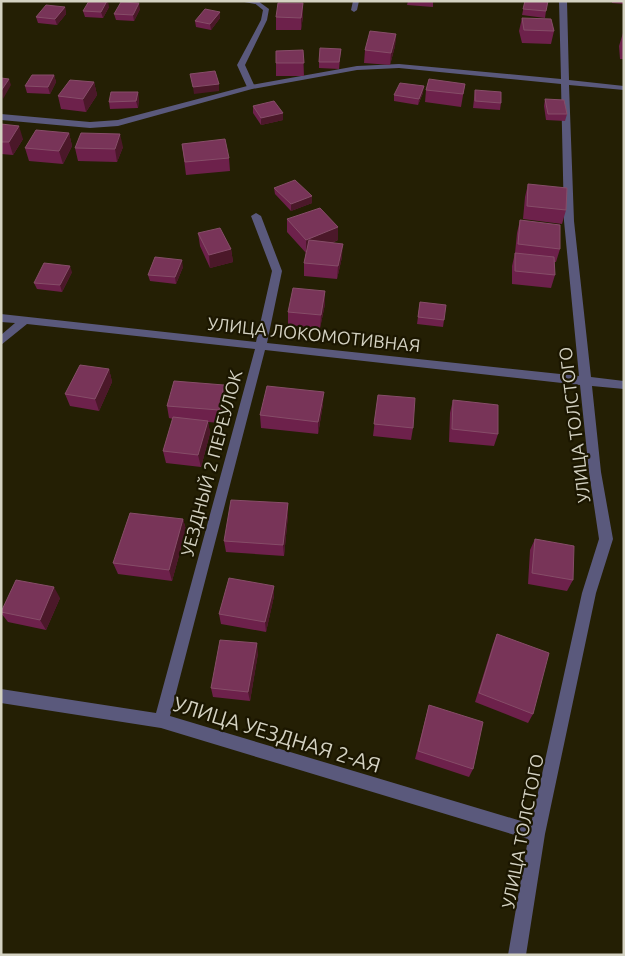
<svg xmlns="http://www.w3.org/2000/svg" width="625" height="956" font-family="Ubuntu,sans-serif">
<rect width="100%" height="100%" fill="#241f04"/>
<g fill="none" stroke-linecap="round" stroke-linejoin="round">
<!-- lane -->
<path fill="#5a597c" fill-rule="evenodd" d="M252,1H258L269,9L267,20L245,65L255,87L251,89L247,87L237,65L261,20L263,10Z
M353,1H359L357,10L354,12L351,10Z"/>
<!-- street -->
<path fill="#5a597c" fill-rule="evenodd" d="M239,1H258L259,2L255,4Z
M559,1H567L569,80L624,86V90L569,85L574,221L591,377L624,381V389L592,386L601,472L613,539L596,593L545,834L526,955H508L528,839L161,728L1,703V689L156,713L255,349L27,324L1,345V335L15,323L1,322V314L256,342L272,271L251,216L256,213L261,216L282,271L267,343L579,376L564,221L561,84L399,68L357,70L252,89L118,126L90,128L1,120V114L90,122L118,120L251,85L357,66L399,64L561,79ZM265,350L580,385L589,472L599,539L582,593L531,824L170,716Z"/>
</g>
<!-- wall -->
<path fill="#6d214b" d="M408,1H433V7L407,5Z
M525,1L546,11L545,18L522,15Z
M612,1H624V4L612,3Z
M303,3V16L301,30H276V17Z
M65,7L66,14L57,25L38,23L36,17Z
M109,7L103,18L85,17L83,11Z
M140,9L134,21L116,20L114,14Z
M220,12V18L211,30L196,27L195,21Z
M522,18L554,31L551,44L522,43L519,31Z
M623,33L624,34V59H620L619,46Z
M396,34L395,46L390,65L364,63L365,50Z
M341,49L339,69L319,68V62Z
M303,50L304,76H276V51Z
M54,75L56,82L50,94L27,93L25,86Z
M94,82L97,95L86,112L61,109L58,96Z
M465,84L461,107L425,102L426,90Z
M475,90L501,103L500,110L473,108Z
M423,93L418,105L394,101V95Z
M139,98L138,108L110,109L109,102Z
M545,99L567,114L565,121L546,120L544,106Z
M253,106L283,120L261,125L253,113Z
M1,124L23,139L13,155L1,154Z
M69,133L72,146L63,164L29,161L25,148Z
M182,144L229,158L230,171L186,175Z
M123,147L117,162L78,161L75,148Z
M528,184L566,210L562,224L523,219L525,197Z
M274,188L312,203L291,211L275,194Z
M287,219L338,240L332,243L342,257L337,279L304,276V263L306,252V253L287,232Z
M520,220L560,249L556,262H554L555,275L551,288L512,284V266L515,253L517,233Z
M198,233L231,249L233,262L210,268L200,246Z
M183,267L176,284L150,281L148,275Z
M72,272L62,292L37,289L34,283Z
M325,291V304L320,328L288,325V312Z
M420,302L444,320L443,327L417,324Z
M109,369L112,382L99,411L70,406L65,394Z
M378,395L413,428L411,440L373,436Z
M226,397L220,423L208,422L210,433L201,467L166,463L163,451L173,419L169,418L167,406Z
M453,400L498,434L494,446L449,442L450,413Z
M323,404L318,434L261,428L260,415Z
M288,503V515L284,556L226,552L224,541Z
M183,519L186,530L172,581L118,574L113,563Z
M535,539L573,580L567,591L528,584L530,550Z
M274,586V596L266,632L221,624L219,614Z
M60,598L46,630L8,622L1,613V611Z
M497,634L533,714L528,723L475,702L493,644Z
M258,653L250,701L213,697L211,688Z
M429,705L473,769L469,777L415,759Z"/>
<!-- shaded-wall -->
<path fill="#4b1829" d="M107,1H108L109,7L103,18L101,12Z
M139,3L140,9L134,21L133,15Z
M303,3V16L301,30V18Z
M65,7L66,14L57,25L55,19Z
M220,12V18L211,30L210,24Z
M396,34L395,46L390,65L391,53Z
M54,75L56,82L50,94L48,87Z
M9,79L11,85L3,99L1,91Z
M94,82L97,95L86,112L83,99Z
M219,84V91L194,94L193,87Z
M424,86L423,93L418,105L419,99Z
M138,92L139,98L138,108L136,101Z
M283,113V120L261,125V118Z
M19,126L23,139L13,155L9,142Z
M69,133L72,146L63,164L59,151Z
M120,134L123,147L117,162L115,149Z
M312,196V203L291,211V204Z
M338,227V240L306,253V240Z
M343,244L342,257L337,279L338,266Z
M231,249L233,262L210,268L209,255Z
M182,260L183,267L176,284L175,277Z
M70,266L72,272L62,292L60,285Z
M325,291V304L320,328L321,315Z
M109,369L112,382L99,411L95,399Z
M224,385L226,397L220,423L219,410Z
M324,392L323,404L318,434V422Z
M208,421L210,433L201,467L198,455Z
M288,503V515L284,556L283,545Z
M183,519L186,530L172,581L169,570Z
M274,586V596L266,632L265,622Z
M54,587L60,598L46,630L40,620Z
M257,643L258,653L250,701L248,692Z"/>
<!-- building -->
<path fill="#783458" stroke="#864d68" d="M89,1H107L101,12L83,11Z
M525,1H548L546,11L523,9Z
M121,2L139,3L133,15L114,14Z
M278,3H303L301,18L276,17Z
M46,5L65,7L55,19L36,17Z
M205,9L220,12L210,24L195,21Z
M522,18L551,19L554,31L524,30Z
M370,31L396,34L391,53L365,50Z
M320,48L341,49L339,62H319Z
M303,50L304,63H276V51Z
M215,71L219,84L193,87L190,74Z
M32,75H54L48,87L25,86Z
M1,78L9,79L1,91Z
M429,79L465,84L463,94L426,90Z
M70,80L94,82L83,99L58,96Z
M400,83L424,86L419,99L394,95Z
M475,90L501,92V103L475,101Z
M111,92H138L136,101L109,102Z
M545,99L564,100L567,114H548Z
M274,101L283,113L261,118L253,106Z
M1,124L19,126L9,142H1Z
M36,130L69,133L59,151L25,148Z
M81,133L120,134L115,149L75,148Z
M225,139L229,158L185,162L182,144Z
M295,180L312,196L291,204L274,188Z
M528,184L567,188L566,210L527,206Z
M320,208L338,227L306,240L287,219Z
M520,220L560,225V249L518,244Z
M220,228L231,249L209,255L198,233Z
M309,240L343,244L338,266L304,263Z
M515,253L554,257L555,275L515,271Z
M155,257L182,260L175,277L148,275Z
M44,263L70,266L60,285L34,283Z
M293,288L325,291L321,315L288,312Z
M420,302L446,305L444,320L418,317Z
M80,365L109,369L95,399L65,394Z
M174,381L224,385L219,410L167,406Z
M267,386L324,392L318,422L260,415Z
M378,395L415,398L413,428L374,424Z
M453,400L498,405V434L452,429Z
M173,417L208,421L198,455L163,451Z
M231,500L288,503L283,545L224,541Z
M130,513L183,519L169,570L113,563Z
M535,539L574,546L573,580L532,573Z
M229,578L274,586L265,622L219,614Z
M16,580L54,587L40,620L1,612Z
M497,634L549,653L533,714L479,693Z
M220,640L257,643L248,692L211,688Z
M429,705L483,722L473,769L418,751Z"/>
<g text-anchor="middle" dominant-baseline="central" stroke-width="4.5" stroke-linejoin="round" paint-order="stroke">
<!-- street labels -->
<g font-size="18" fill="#d4d2c2" stroke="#1b1600">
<text transform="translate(314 334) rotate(6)">УЛИЦА ЛОКОМОТИВНАЯ</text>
<text transform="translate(574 425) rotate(-97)">УЛИЦА ТОЛСТОГО</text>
<text transform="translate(211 463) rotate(-75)">УЕЗДНЫЙ 2 ПЕРЕУЛОК</text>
<text transform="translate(522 831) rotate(-79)">УЛИЦА ТОЛСТОГО</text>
</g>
<!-- near-street labels -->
<g font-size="21" fill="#d4d2c2" stroke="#1b1600">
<text transform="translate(277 734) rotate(17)">УЛИЦА УЕЗДНАЯ 2-АЯ</text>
</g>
</g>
<!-- border -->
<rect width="625" height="956" fill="none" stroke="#d4d2c2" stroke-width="5"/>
</svg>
